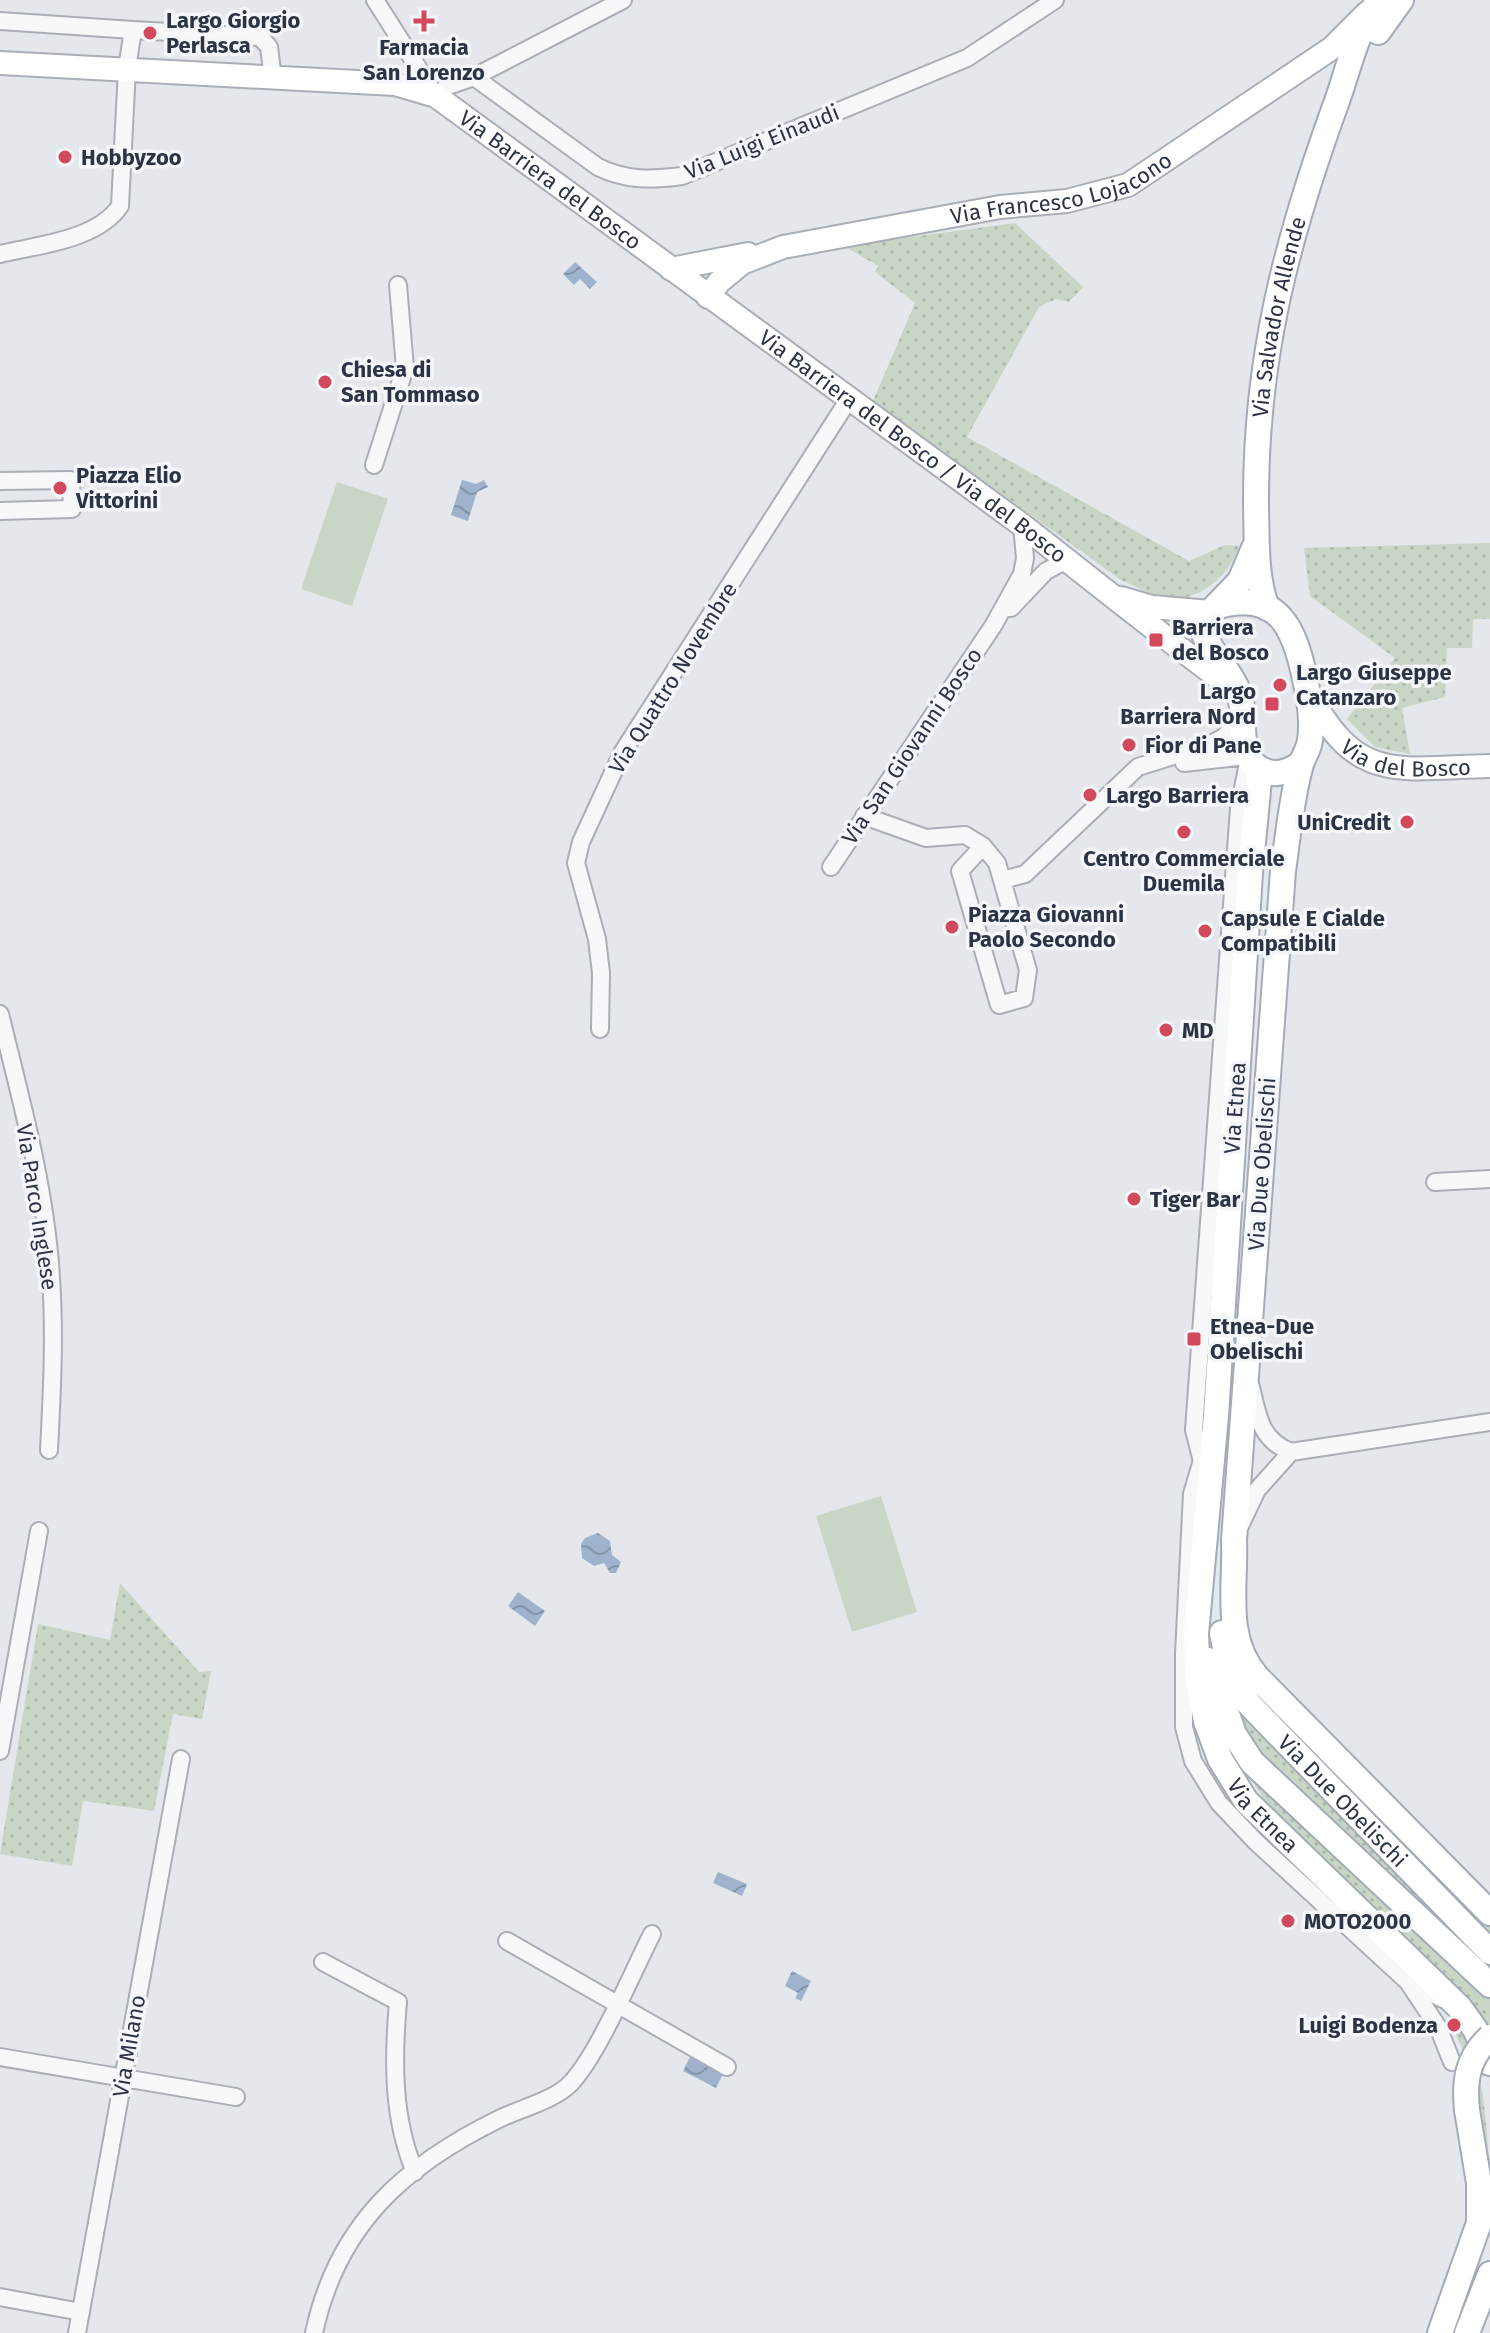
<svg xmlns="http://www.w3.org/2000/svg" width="1490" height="2333" font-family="'Fira Sans',sans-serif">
<defs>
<pattern id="grass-dots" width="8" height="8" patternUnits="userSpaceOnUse" patternTransform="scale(2)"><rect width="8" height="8" fill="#c9d6c5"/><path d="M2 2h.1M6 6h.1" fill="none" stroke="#adb8ab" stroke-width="1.8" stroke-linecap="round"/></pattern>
<pattern id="water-waves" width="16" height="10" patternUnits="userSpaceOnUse" patternTransform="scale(2)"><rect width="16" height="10" fill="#9fb4cc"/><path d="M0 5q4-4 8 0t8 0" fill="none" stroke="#8293a7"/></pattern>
</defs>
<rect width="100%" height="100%" fill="#e4e7ec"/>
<!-- grass -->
<path fill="url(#grass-dots)" d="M1015,223L1083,287L1069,302L1056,299L1039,307L967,437L1189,561L1225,545L1239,546C1230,575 1200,602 1168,598C1152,596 1136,586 1121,580L873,401L915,303L875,272L878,266L844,246Z
M1490,543V619H1473L1472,648H1447L1445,697L1402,708L1410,754L1375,747L1347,719L1395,658L1310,596L1304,548Z
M120,1583L199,1672L211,1671L202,1719L173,1714L154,1811L83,1801L72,1866L0,1854L38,1624L110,1640Z
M1250,1686L1490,1926V1974L1269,1766L1246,1734L1229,1694L1277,1719Z
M1241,1765L1490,1988V2031L1463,1993L1270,1808Z
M1450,2017C1490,2039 1490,2179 1490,2224C1489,2176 1487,2126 1475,2080C1470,2060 1452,2031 1450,2017Z"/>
<!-- garden -->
<path fill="#c9d6c5" d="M337,482L388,499L352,606L301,589Z
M881,1496L917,1612L852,1632L816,1516Z"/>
<!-- water -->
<path fill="url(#water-waves)" d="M575,262L597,282L590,289L580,279L574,285L563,274Z
M462,480L476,484L484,480L488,487L477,492L468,521L451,515Z
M598,1533L610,1541L612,1555L621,1562L616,1573H610L604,1563L594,1566L582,1558L581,1544L585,1538Z
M518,1592L545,1611L535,1626L508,1606Z
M718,1872L747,1884L742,1896L713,1883Z
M792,1971L811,1981L801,2001L795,1998L798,1993L785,1986Z
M691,2055L724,2072L716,2088L683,2071Z"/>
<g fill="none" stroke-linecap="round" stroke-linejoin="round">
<!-- street casing -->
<g stroke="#a9aeb7" stroke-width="20">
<path id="street" d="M375,0L436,96L448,86L474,77L623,0
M0,21L133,30
M474,77L598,167C627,181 651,180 682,176L967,58L1055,0
M0,254C38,245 97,240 120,206L127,68L133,30L260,37L269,47L273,78
M374,465L405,368L398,285
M0,481L71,480L72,509L0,511
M1011,608L1046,571L1067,560
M1184,763L1246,756
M864,816L926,838L965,835L983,846L997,863L1028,970L1024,998L999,1005L960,871L983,846
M831,867L993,626L1022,574L1025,558L1022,525
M1003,880L1025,874L1138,767L1211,744L1224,737L1243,718
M0,1014C21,1100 46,1190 51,1278C55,1336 52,1392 49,1450
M600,1029L601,973L597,939L576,863L581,842L622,753L849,399
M1435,1182L1490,1179
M1251,1387C1258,1416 1260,1440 1291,1452
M1291,1452L1490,1422
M1202,1460L1192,1494L1184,1654V1727L1193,1761L1219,1803L1256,1842L1407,1981L1443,1999
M1205,1473L1194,1430L1239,808L1249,758
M1240,1526L1257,1490L1291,1452
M0,1751L39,1531
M507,1941L727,2067
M323,1962L398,2002C393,2059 392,2118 415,2172
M1408,1982L1438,2027L1452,2062
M0,2057L236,2097
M0,2297L81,2312
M77,2333L181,1759
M314,2333C337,2225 404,2165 501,2118C522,2108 555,2100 571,2083C599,2053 632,1973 652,1934"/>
</g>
<!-- secondary casing -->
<g stroke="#a9aeb7" stroke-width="26">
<g id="secondary">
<path id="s1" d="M0,63L395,84L436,96L1022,525C1094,581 1164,638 1238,692"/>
<path d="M671,269L748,254"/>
<path id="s2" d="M708,297L719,282L742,263L783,247L1000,207L1067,201L1128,185L1332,48L1367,13"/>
<path d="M1121,598L1152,607L1210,612"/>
<path id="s3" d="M1309,693C1357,785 1398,768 1490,766"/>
</g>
</g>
<!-- primary casing -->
<g stroke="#a3abb8" stroke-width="28">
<g id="primary">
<path d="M1378,32L1401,0"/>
<path d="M1254,548L1240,581L1210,612L1204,634C1212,655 1231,671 1239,693C1249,719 1232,758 1265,771C1277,776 1290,771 1300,764"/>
<path d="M1219,606C1279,589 1295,630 1305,679C1309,697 1313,721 1310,740C1309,750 1302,758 1300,768C1291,801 1288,837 1283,871L1234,1540C1236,1588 1223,1638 1257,1677L1490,1913"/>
<path id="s4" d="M1267,608C1255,576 1257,540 1256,505C1255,358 1287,238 1337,101C1349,68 1357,26 1380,0"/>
<path id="s5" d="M1260,770L1250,873L1216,1416L1196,1634L1198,1679L1206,1721L1220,1759L1246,1801L1460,2008L1475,2029L1490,2063"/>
<path id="s6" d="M1222,1633L1230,1673L1249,1704L1490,1952"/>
<path d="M1208,1660L1234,1734L1252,1762L1490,1985"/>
<path d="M1440,2333L1479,2223V2183L1467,2110"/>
<path d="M1467,2333L1490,2274"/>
</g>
</g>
<!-- street -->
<use href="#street" stroke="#f7f8fa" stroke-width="16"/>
<!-- secondary -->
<use href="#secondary" stroke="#fff" stroke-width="22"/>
<!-- primary -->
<use href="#primary" stroke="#fff" stroke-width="24"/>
<!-- primary-bridge casing -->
<g stroke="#a3abb8" stroke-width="28" stroke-linecap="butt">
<path id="primary-bridge" d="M1467,2110C1464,2081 1467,2058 1490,2037"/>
</g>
<!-- primary-bridge -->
<use href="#primary-bridge" stroke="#fff" stroke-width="24"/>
</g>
<!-- markers -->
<g fill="#d1495b" stroke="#f4f6f9" stroke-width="3">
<path d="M420 9h8v8h8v8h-8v8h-8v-8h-8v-8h8z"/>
<circle cx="150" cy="33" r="8"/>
<circle cx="65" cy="157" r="8"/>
<circle cx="325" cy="382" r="8"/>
<circle cx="60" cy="488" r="8"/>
<rect x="1148" y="632" width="16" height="16" rx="4"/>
<circle cx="1280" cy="685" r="8"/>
<rect x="1264" y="696" width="16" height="16" rx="4"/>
<circle cx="1129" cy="745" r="8"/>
<circle cx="1090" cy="795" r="8"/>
<circle cx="1407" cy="822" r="8"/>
<circle cx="1184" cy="832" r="8"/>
<circle cx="952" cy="927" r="8"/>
<circle cx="1205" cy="931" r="8"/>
<circle cx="1166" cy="1030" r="8"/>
<circle cx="1134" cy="1199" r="8"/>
<rect x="1186" y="1331" width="16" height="16" rx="4"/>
<circle cx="1288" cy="1921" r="8"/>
<circle cx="1454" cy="2025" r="8"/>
</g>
<g text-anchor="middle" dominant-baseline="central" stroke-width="7" stroke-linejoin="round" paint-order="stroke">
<!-- poi labels -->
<g font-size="22" font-weight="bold" fill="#2b3445" stroke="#f4f6f9" text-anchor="start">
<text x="166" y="20">Largo Giorgio<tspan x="166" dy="25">Perlasca</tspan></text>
<text x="424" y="47" text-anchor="middle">Farmacia<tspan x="424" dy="25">San Lorenzo</tspan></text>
<text x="81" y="157">Hobbyzoo</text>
<text x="341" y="369">Chiesa di<tspan x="341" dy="25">San Tommaso</tspan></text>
<text x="76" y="475">Piazza Elio<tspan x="76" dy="25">Vittorini</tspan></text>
<text x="1172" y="627">Barriera<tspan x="1172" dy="25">del Bosco</tspan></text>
<text x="1296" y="672">Largo Giuseppe<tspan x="1296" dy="25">Catanzaro</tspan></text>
<text x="1256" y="691" text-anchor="end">Largo<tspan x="1256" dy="25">Barriera Nord</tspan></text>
<text x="1145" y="745">Fior di Pane</text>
<text x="1106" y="795">Largo Barriera</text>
<text x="1391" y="822" text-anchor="end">UniCredit</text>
<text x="1184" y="858" text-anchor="middle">Centro Commerciale<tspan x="1184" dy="25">Duemila</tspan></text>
<text x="968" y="914">Piazza Giovanni<tspan x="968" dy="25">Paolo Secondo</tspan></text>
<text x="1221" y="918">Capsule E Cialde<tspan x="1221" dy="25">Compatibili</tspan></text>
<text x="1182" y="1030">MD</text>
<text x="1150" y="1199">Tiger Bar</text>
<text x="1210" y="1326">Etnea-Due<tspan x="1210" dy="25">Obelischi</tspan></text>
<text x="1304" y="1921">MOTO2000</text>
<text x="1438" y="2025" text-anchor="end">Luigi Bodenza</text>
</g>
<!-- street labels -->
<g font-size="22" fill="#2b3445" stroke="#f4f6f9">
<text transform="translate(762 142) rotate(-22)">Via Luigi Einaudi</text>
<text stroke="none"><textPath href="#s1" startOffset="580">Via Barriera del Bosco</textPath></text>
<text stroke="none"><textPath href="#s2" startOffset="378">Via Francesco Lojacono</textPath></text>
<text stroke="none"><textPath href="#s4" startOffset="294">Via Salvador Allende</textPath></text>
<text stroke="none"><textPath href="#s1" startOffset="1030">Via Barriera del Bosco / Via del Bosco</textPath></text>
<text transform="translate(673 678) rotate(-58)">Via Quattro Novembre</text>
<text transform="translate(912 746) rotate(-56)">Via San Giovanni Bosco</text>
<text stroke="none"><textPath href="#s3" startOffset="128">Via del Bosco</textPath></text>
<text transform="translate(1235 1108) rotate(-86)">Via Etnea</text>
<text transform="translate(1262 1164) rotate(-86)">Via Due Obelischi</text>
<text transform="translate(37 1207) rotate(81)">Via Parco Inglese</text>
<text stroke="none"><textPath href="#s6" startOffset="212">Via Due Obelischi</textPath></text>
<text stroke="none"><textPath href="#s5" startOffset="1066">Via Etnea</textPath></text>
<text transform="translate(129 2046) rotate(-80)">Via Milano</text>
</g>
</g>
</svg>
